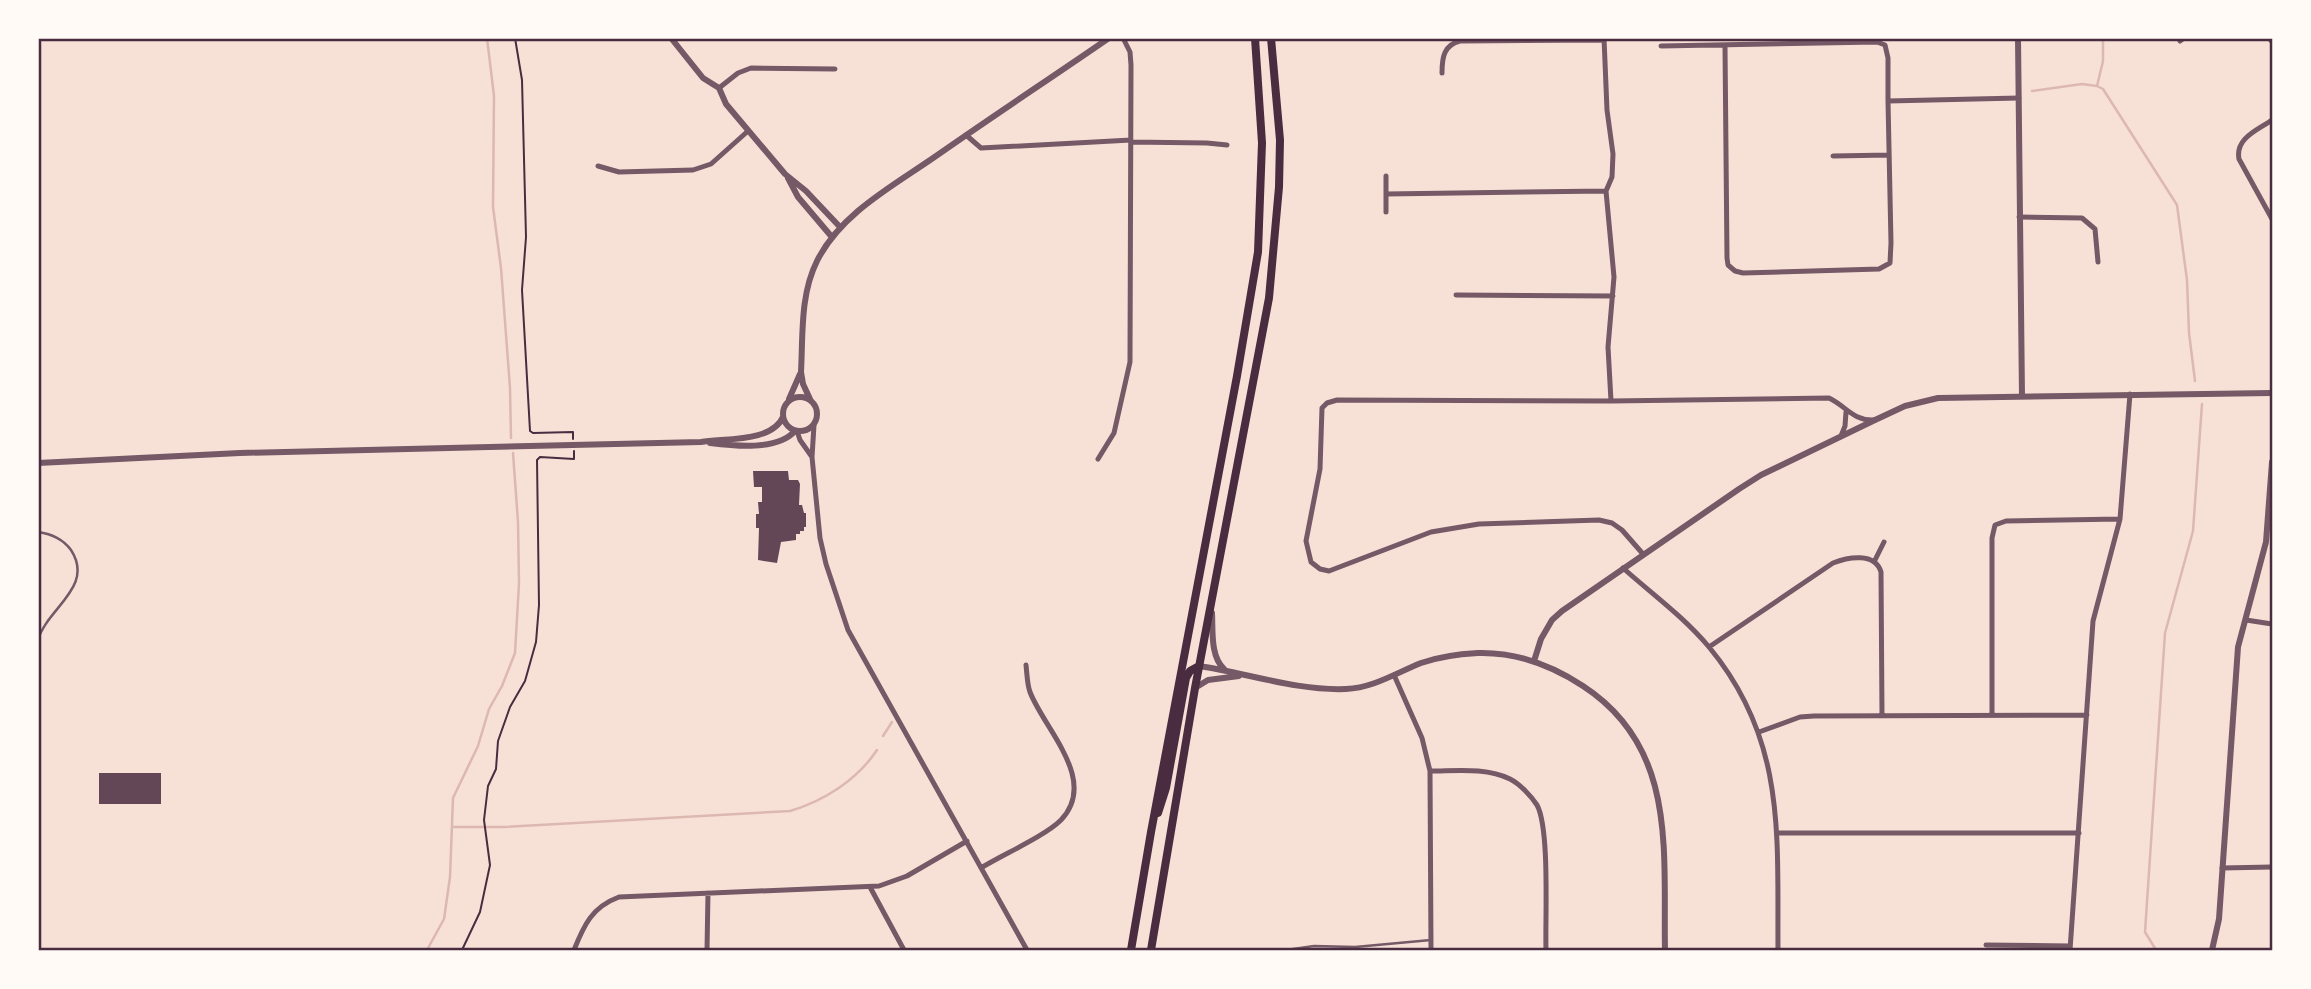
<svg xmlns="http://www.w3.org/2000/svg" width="2311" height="989" font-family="'Fira Sans',sans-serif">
<rect width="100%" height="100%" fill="#f7e1d7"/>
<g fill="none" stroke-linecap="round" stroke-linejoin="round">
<!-- stream -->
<path stroke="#dcb8b0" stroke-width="2.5" d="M487,38L494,96L493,207L501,268L510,388L511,438
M2103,38V61L2097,86L2103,89L2177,205L2187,280L2189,333L2195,381
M2032,91L2082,84L2097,86
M883,736L892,722
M453,827H504L790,811C824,801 857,780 877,750
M427,950L444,919L450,877L453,798L478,746L489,709L502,686L515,653L519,583L518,522L513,453
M2156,950L2145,932L2165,633L2193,531L2202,404"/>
</g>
<!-- building -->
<path fill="#644757" d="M753,471H788L789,480H798L800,484L799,505H802L804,513H806V527H804V531H800V534H796V540L781,542L777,563L758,560L759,528H756V514H759L758,502H762V487H754Z
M99,773H161V804H99Z"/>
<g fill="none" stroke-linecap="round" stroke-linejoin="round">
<!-- path -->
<path stroke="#4a2c40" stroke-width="2" d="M515,38L522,80L526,237L522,290L530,431L533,433L573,432V439
M462,950L480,912L490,865L484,820L488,786L496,769L498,741L510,707L525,681L536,642L539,605L537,460L540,457L574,459V451"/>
<!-- service -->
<path stroke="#755966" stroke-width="2.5" d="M38,532C52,534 63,539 71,550C95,587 47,608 38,640
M38,732V763
M1286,950L1314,946L1355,947L1431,940"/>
<!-- minor -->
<path stroke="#755966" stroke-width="5" d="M1604,38L1607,110L1613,154L1612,177L1606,191L1614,277L1608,347L1611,401
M2180,41L2184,38
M1661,46L1877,42L1885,45L1888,58V101
M1725,46L1727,258L1728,265L1735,271L1743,273L1879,269L1890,263L1891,243L1888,101L2019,98
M1442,73C1442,57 1444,45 1460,41L1604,40
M719,88L738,73L751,68L835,69
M2272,120C2258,130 2235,138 2239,159L2272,219
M966,135L981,148L1131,140
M1131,142L1207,143L1227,145
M1833,156L1889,155
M598,166L619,172L693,170L711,164L748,131
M1386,176V212
M1386,194L1606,191
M2019,217L2082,218L2095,229L2098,262
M1456,295L1613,296
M814,425L812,457L820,538L826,564L848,630L1027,950
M797,431L800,440L812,457
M1841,436L1845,426L1846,412
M1098,459L1114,433L1130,362L1131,65L1130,52L1123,38
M1643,554L1622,530L1612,523L1599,520L1479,524L1431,532L1329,571L1320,569L1311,562L1306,541L1320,469L1322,408L1327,403L1337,400L1611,401L1829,398C1846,406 1853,421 1874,420
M1874,562L1884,542
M1623,568C1652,594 1684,617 1709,647C1787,741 1777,837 1778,950
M2246,620L2272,624
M1709,647L1833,563C1848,557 1875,552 1881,572L1882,715
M1394,675L1422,738L1430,771L1431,950
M1992,715V538L1995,525L2006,521L2120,519
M1759,732L1800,717L1814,716L2087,715
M1430,771C1455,771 1486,767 1510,779C1520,784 1531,796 1537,805C1550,829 1545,919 1546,950
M1777,833H2079
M981,868C1002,855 1045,836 1061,820C1099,780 1044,729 1030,692C1027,684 1027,673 1026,665
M2222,868L2272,867
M870,887L904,950
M1986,945L2070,946
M574,950C584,925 592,907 619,897L879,886L907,876L967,841
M707,950L708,893
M2070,950L2093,621L2120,519L2130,394"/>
<!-- tertiary -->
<path stroke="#755966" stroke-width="6" d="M671,38L703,78L719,88L726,104L785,174L806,191L840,227
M2018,38L2022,396
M2270,38L2272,41
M788,178L798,197L831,236
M783 414a17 17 0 1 1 34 0a17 17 0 1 1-34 0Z
M789,399L800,374
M810,399L803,384L801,372C803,335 800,295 817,261C841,213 893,186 936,156C993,116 1051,78 1109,38
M710,443C734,446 777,451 795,431
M38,463L240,453L701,442C726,438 772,442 783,417
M1212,613C1213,630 1210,656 1224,669
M1534,661L1541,639L1552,620L1562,611L1739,489L1761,475L1875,420L1905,406L1938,398L2272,393
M1199,666C1247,673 1297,691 1346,689C1373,688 1396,673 1421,663C1438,657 1460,654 1478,653C1516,652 1551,665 1583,686C1678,748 1663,851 1665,950
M1195,688L1208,680L1239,676
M2212,950L2219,919L2238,647L2266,542L2272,462"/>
<!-- trunk -->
<path stroke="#4a2c40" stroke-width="8" d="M1158,813L1166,788L1186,678L1190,671L1199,666
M1131,950L1151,832L1237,376L1258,252L1262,143L1255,38
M1151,950L1195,688L1269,298L1279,187L1280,140L1271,38"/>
</g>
<!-- border -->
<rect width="2311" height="989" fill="none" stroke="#fffaf5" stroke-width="80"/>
<rect x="40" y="40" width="2231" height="909" fill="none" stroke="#4a2c40" stroke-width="2.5"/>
</svg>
